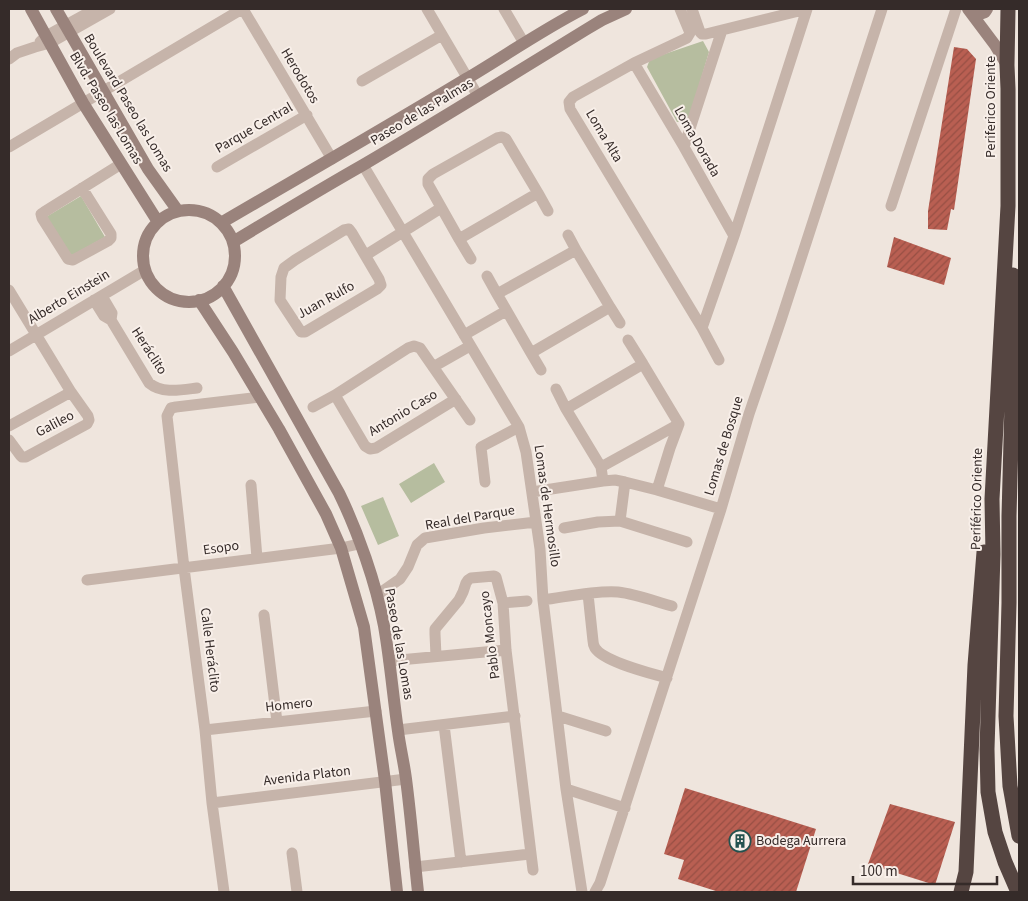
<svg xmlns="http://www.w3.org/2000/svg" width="1028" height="901" font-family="'Source Sans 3',sans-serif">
<defs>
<pattern id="building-hatch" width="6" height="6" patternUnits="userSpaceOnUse" patternTransform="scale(1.25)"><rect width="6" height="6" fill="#b95f52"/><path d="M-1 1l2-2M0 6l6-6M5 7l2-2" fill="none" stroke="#974f44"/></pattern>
</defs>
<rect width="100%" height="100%" fill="#efe5dd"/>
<!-- green -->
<path fill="#b6bd9f" d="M703,41L709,52L688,122H677L647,67L650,59Z
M81,196L105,237L69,257L46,217Z
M434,463L445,482L411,503L399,484Z
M383,497L399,536L378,545L361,506Z"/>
<!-- building -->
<path fill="url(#building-hatch)" d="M954,47L967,49L976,59L954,210L951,209L947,230L928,229V211Z
M894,237L951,258L944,285L887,267Z
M685,788L816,829L796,892H719L678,879L684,860L664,854Z
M890,804L955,822L935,885L868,864Z"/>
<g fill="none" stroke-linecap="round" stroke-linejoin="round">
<!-- street -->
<path stroke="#c6b4aa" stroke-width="11" d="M243,9L332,159
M427,9L478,96
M504,9L524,43
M680,9L690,33L687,38L634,63L573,97L569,102L570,109L702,328L734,236L807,9
M692,9L700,32L702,34H706L807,9
M40,42L46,36L95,9
M9,59L17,53L35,47L50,43L110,9
M634,63L684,147L734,236
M362,81L442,35
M502,137L506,139L538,193L459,239L428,184V179L433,174L497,138Z
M9,147L242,9
M684,147L722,30
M363,165L519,427L526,452L540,549L543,600L566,789L582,892
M217,167L307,115
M82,188L111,234V238L108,241L73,260L68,259L42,218L41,214L44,212L121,164
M538,193L548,211
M891,206L956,9
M349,229L352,233L379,279L381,285L377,289L305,332H301L280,300L281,277L284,268L295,260L344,230Z
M568,235L576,250
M459,239L471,259
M576,250L610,307L531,353L497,294Z
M366,255L441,208
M487,276L497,294
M9,290L71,392L88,416L89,420L87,424L26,457H22L20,455L9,440
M102,296L112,313L111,320
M94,300L104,316L111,320L149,383C162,394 181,390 197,388
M610,307L620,323
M702,328L719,360
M464,335L506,311
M628,340L643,364
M9,351L145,270
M531,353L541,370
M433,367L470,346
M556,389L566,409
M335,395L365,446L370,449L376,448L456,399
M313,407L335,395L408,348L414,346L420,348L470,420
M9,426L71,392
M601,467L679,424L643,364L566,409L601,467L603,481
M485,482L481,447L519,427
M251,485L257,558
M657,490L670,448L679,424
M532,492L603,481L615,480L625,482L657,490L721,509
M620,521L625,482
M564,528L598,522L620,521L687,542
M87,580L341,548L359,544
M588,594L593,641C593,643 594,646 595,648C604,662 650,673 667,678
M377,595L400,579L408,567L417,545L425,538L484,528L536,522
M543,600C566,597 596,590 618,592C636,594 654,601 672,606
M503,603L527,601
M264,615L277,722
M436,656L435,634V629L459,600L463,592L466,583L468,580L471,578L494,576L496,577L503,603L506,650L533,870
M389,661L506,650
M558,716L606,731
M444,725L461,862
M205,730L376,711
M398,730L515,716
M566,789L625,808
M212,803L406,779
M292,853L297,892
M415,867L530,854
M224,892L212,803L205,730L184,568L167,416L171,408L176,407L260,397
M595,892L600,883L721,509L749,414L781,320L882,9"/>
<!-- secondary -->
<path stroke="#9a837c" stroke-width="12" d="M31,9L83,103L158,222
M56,9L148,169L178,211
M968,9L995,45L1007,65
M974,16L985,12L987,9
M143 256a46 46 0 1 1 92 0a46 46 0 1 1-92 0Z
M221,223C303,175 385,128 466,79C505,56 542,30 583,9
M233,242C276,216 319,190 363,165C438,121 512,75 587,29L602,20L626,9
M223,286L339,493C358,532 376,583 384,626C390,660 393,696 398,731C400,747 404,763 406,779C411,817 414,855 418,892
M199,300L233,352L279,429L326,514L341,548L364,627L385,781L397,892"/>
<!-- highway -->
<path stroke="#554541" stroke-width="15" d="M1008,9L1007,65L1008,89V206L992,499L993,554L987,749L988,792L995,832L1005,862L1018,892
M1013,275L1014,329L1009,516V603L1006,716L1010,786L1019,836
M961,892L966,872L975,665L984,552"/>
</g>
<!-- icons -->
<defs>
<g id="building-ring" transform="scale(1.125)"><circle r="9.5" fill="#f8efe9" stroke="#23524f" stroke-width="1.5"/><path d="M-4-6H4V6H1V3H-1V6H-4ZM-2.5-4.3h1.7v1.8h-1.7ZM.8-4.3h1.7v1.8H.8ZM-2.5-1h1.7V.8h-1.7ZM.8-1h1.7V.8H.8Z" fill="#23524f"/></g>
</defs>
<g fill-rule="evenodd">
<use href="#building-ring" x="740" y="841"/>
</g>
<g text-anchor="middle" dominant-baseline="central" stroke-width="4" stroke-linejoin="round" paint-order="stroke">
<!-- street labels -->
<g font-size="14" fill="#352b29" stroke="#f8efe9">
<text transform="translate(300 76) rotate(59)">Herodotos</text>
<text transform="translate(128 103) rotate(59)">Boulevard Paseo las Lomas</text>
<text transform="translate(991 107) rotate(-90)">Periferico Oriente</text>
<text transform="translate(106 108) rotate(59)">Blvd. Paseo las Lomas</text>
<text transform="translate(422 112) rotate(-31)">Paseo de las Palmas</text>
<text transform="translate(254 128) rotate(-30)">Parque Central</text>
<text transform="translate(604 136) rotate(59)">Loma Alta</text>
<text transform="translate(697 142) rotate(60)">Loma Dorada</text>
<text transform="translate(69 297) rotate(-31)">Alberto Einstein</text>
<text transform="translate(326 300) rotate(-29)">Juan Rulfo</text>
<text transform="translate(149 351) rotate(57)">Heráclito</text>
<text transform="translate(403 413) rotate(-31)">Antonio Caso</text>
<text transform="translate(55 424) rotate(-28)">Galileo</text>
<text transform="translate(724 446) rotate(-73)">Lomas de Bosque</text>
<text transform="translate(977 499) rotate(-89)">Periférico Oriente</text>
<text transform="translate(547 506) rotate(82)">Lomas de Hermosillo</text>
<text transform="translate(470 518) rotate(-10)">Real del Parque</text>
<text transform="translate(221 548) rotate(-8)">Esopo</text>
<text transform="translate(490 635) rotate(-97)">Pablo Moncayo</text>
<text transform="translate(399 644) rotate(80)">Paseo de las Lomas</text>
<text transform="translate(210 650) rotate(83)">Calle Heráclito</text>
<text transform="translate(289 705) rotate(-6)">Homero</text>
<text transform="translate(307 776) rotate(-7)">Avenida Platon</text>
</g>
<!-- poi labels -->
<g font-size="14" fill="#352b29" stroke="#f8efe9" text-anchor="start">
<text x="756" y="841">Bodega Aurrera</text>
</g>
</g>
<!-- border -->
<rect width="1028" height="901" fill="none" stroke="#352b29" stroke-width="20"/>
<!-- scale -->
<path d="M853 876v8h144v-8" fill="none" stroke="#352b29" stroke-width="2.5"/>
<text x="860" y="876" font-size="15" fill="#352b29" stroke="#f8efe9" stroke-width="4" paint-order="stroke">100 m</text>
</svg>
